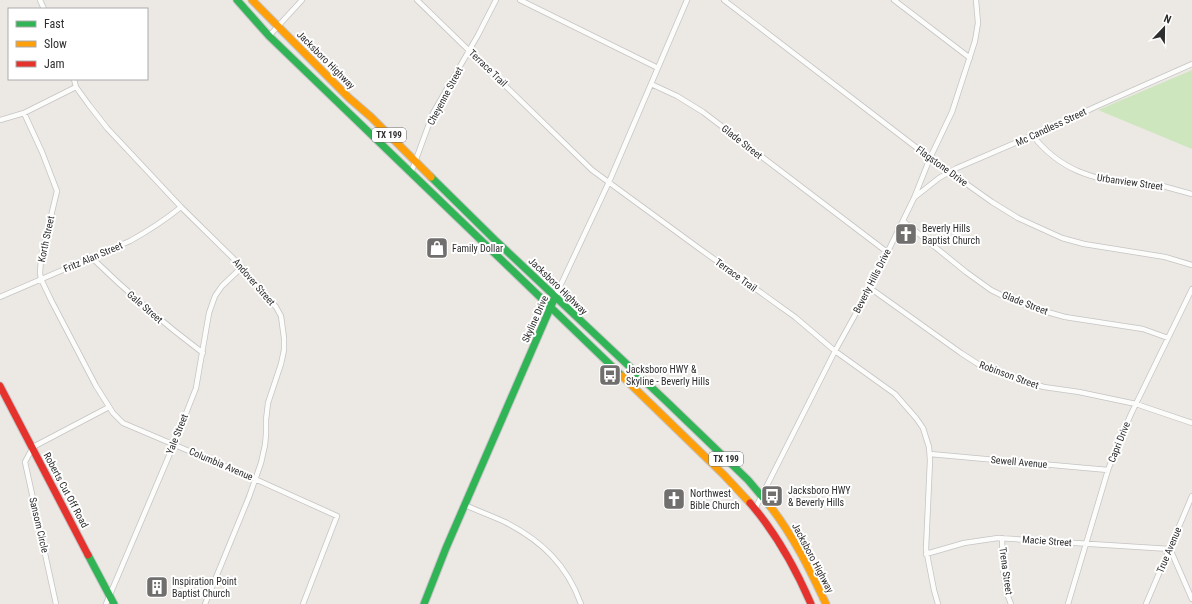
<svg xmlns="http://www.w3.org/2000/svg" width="1192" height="604" font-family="'Roboto Condensed',sans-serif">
<rect width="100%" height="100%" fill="#ece8e4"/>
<!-- green -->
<path fill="#cee6be" d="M1192,70V149L1098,110Z"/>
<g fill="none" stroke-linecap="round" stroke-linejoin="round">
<!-- street casing -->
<g stroke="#c5c4c5" stroke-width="6">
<path id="street" d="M40,0L44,9
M417,0L592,170L700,249L795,317L835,351L895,394L916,418L923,428L929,447L930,460L926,549L934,590L938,604
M520,0L658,68
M724,0L930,158L992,202L1018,218L1062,238L1084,244L1165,257L1192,265
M894,0L970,58
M269,36L302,0
M74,79L76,87L89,105L107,128L181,207L242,267L276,307L281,316L284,338V350L281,364L268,403L266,420V434L265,445L261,463L249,497L205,604
M651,84L677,96L703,112L887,252
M24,113L42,152L57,191L41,258L40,273L41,279L51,300L96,386L113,413L123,423L255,479L337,516L303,604
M0,120L24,113L76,87
M1033,136C1060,170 1093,180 1135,184C1143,185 1151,184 1159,185C1170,188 1181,191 1192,194
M411,173L433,113L478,35L496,0
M915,197L939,178L957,168L1066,121L1095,107L1192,64
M903,221L966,272L991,290L1001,295L1033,308L1065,317L1143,329L1168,338
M91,257C127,292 163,323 203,353
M870,288L961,353L978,364L1013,378L1044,387L1079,392L1136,404L1192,423
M0,297L130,241C148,231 165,220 181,207
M555,297L609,182L687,0
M930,454L1108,470
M465,505C478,511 492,516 505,522C542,541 567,565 581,604
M755,509L835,351L870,288L914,198L930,158L952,112L975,41L978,23L976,0
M1002,538C1003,560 1002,584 1011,604
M926,554L964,543L998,538L1170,549L1192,599
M56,604L25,462L33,447L109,407
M106,604L174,444L196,388L209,313L215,296L222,286L242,267
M1068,604L1108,470L1117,446L1131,414L1192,289
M1146,604L1192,496"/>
</g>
<!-- fast casing -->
<g stroke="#c5c4c5" stroke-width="9">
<path id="fast" d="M237,0L269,36L622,376
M431,177L495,240L666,401L748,480L770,506
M88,555L114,604
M424,604L446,548L555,297"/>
</g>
<!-- slow casing -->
<g stroke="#c5c4c5" stroke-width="9">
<path id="slow" d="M252,0L349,98L371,117L431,177
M622,376L724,475L750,503
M770,506C794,537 809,568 826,604"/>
</g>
<!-- jam casing -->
<g stroke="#c5c4c5" stroke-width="9">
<path id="jam" d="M0,386L88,555
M750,503C776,533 795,567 811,604"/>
</g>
<!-- street -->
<use href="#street" stroke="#fcfcfb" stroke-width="4.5"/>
<!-- fast -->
<use href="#fast" stroke="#30b455" stroke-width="7"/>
<!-- slow -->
<use href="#slow" stroke="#ff9f0a" stroke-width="7"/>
<!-- jam -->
<use href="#jam" stroke="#e5322d" stroke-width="7"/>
</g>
<!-- icons -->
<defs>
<g id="church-square" transform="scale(1.15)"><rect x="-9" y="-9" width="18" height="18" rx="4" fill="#706f6e" stroke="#fff"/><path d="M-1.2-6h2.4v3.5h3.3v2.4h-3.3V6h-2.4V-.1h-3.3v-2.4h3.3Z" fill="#fff"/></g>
<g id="shop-square" transform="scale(1.15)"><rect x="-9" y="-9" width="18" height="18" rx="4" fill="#706f6e" stroke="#fff"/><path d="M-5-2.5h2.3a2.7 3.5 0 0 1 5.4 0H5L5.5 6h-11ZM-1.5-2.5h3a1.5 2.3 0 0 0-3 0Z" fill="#fff"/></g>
<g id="bus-square" transform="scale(1.15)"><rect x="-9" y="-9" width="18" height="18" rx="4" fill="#706f6e" stroke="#fff"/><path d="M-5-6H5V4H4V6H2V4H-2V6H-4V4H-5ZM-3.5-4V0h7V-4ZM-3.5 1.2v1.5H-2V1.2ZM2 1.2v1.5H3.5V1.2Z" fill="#fff"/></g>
<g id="building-square" transform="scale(1.15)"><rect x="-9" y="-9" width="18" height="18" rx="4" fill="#706f6e" stroke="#fff"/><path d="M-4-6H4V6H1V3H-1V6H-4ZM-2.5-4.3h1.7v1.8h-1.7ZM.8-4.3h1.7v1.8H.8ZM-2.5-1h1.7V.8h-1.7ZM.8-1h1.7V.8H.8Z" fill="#fff"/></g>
</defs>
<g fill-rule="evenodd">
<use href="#church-square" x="906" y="234"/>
<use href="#shop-square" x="437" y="248"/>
<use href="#bus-square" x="610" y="375"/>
<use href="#bus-square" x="772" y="496"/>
<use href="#church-square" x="674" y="499"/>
<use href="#building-square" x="157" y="587"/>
</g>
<g text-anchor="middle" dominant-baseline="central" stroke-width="4" stroke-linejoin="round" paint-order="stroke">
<!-- shield labels -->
<g fill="#fff" stroke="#6d6d6d" stroke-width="1">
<rect x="372" y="128" width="34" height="14" rx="3"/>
<rect x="709" y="452" width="34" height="14" rx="3"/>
</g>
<g font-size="9" font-weight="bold" fill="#2e2e2e">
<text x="389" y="135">TX 199</text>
<text x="726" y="459">TX 199</text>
</g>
<!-- street labels -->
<g font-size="10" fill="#2e2e2e" stroke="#fff">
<text transform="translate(326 60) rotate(45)">Jacksboro Highway</text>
<text transform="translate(488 68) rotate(44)">Terrace Trail</text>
<text transform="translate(445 96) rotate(-62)">Cheyenne Street</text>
<text transform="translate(1051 127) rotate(-25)">Mc Candless Street</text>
<text transform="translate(742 142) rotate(38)">Glade Street</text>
<text transform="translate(942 166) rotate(36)">Flagstone Drive</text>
<text transform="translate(1130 182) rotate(8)">Urbanview Street</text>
<text transform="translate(46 239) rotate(-78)">Korth Street</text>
<text transform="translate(93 257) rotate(-23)">Fritz Alan Street</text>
<text transform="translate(736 275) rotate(36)">Terrace Trail</text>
<text transform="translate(872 281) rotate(-63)">Beverly Hills Drive</text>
<text transform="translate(254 282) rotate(49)">Andover Street</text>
<text transform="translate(558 286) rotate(44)">Jacksboro Highway</text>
<text transform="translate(1025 303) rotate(21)">Glade Street</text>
<text transform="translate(145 307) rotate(41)">Gale Street</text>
<text transform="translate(535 319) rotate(-66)">Skyline Drive</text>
<text transform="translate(1009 375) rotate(20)">Robinson Street</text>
<text transform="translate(177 434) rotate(-68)">Yale Street</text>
<text transform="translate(1119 442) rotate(-68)">Capri Drive</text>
<text transform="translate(1019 462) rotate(5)">Sewell Avenue</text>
<text transform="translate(221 464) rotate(23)">Columbia Avenue</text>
<text transform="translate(66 490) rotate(62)">Roberts Cut Off Road</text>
<text transform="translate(39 525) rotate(77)">Sansom Circle</text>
<text transform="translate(1047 541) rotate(4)">Macie Street</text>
<text transform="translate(1169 550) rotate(-67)">True Avenue</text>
<text transform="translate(813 558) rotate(62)">Jacksboro Highway</text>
<text transform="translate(1006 571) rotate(82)">Trena Street</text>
</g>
<!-- poi labels -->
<g font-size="10" fill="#2e2e2e" stroke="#fff" text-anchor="start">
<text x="922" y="228">Beverly Hills<tspan x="922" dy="12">Baptist Church</tspan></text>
<text x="452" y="248">Family Dollar</text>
<text x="626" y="369">Jacksboro HWY &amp;<tspan x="626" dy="12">Skyline - Beverly Hills</tspan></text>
<text x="788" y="490">Jacksboro HWY<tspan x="788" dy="12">&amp; Beverly Hills</tspan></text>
<text x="690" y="493">Northwest<tspan x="690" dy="12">Bible Church</tspan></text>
<text x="172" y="581">Inspiration Point<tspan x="172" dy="12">Baptist Church</tspan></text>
</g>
</g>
<!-- legend -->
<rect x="8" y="8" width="140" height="72" fill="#ffffff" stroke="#ababab"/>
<rect x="16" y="21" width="20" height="6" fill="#30b455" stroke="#ababab"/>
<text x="44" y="28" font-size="12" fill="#2e2e2e">Fast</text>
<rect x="16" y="41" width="20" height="6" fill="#ff9f0a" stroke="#ababab"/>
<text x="44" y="48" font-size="12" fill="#2e2e2e">Slow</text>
<rect x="16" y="61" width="20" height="6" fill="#e5322d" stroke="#ababab"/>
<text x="44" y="68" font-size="12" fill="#2e2e2e">Jam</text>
<!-- north arrow -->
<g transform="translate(1164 28) rotate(22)" stroke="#ffffff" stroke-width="3" paint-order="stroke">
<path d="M0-3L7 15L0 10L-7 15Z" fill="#2e2e2e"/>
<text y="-6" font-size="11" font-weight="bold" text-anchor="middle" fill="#2e2e2e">N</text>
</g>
</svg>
